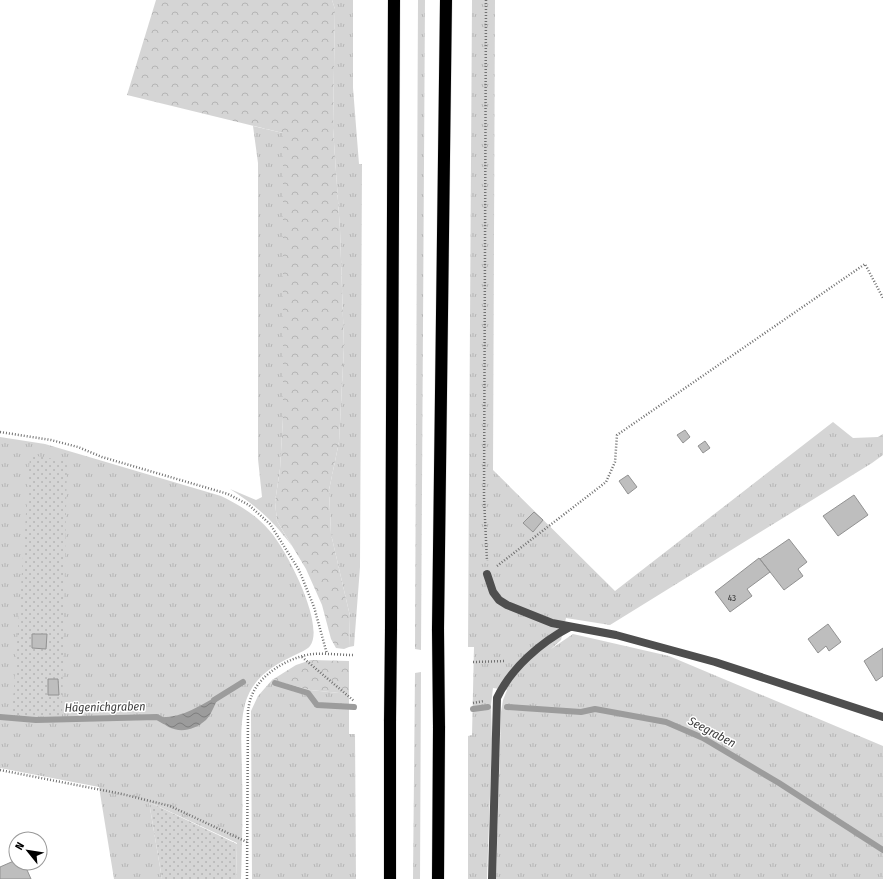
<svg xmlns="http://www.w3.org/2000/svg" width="883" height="879" font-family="'Fira Sans Condensed',sans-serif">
<defs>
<pattern id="grass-tufts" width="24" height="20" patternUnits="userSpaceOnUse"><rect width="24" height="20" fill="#d5d5d5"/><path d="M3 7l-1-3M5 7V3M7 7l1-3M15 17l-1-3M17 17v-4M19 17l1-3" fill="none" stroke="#b5b5b5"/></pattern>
<pattern id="forest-crowns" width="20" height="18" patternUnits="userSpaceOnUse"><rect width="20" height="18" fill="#d5d5d5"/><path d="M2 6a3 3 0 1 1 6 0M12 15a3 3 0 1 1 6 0" fill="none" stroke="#b5b5b5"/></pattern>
<pattern id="park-dots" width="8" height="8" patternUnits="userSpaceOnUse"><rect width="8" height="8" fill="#d5d5d5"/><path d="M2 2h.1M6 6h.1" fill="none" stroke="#b5b5b5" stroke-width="1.8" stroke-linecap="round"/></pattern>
<pattern id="water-waves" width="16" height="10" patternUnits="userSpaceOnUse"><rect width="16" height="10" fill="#9c9c9c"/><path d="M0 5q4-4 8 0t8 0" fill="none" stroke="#7d7d7d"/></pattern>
</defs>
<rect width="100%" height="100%" fill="#fff"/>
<!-- grass -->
<path fill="url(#grass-tufts)" d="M332,0H353V88L359,164H362L360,567L354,646L349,647L350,616L331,534L329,490L339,442L344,347L340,230L333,128L335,9Z
M418,0H425L421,650L415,649Z
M472,0H495L493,470L615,591L833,422L853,438L878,437L883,434V455L872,463L610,625L566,618L561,640L551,649L573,634L669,656L883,746V879H496L501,712L503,700L507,690L493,688L491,705L492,739L487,879H468V736L472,735L474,647H468Z
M253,126L283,133V418L280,469L275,502L277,521L292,546C272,520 258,507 230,489L256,500L262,497L258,459V163Z
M0,437L45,444L221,496C239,505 255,514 268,529C285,546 326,625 310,646C307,650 299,653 295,655C272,666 252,678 245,704C239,727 242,753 242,776C243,811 242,845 241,879H236L237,843L149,802L162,879H114L99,787L0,768Z
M421,672L420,879H413L415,673Z
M272,680L310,690L349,694V734H355L356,879H252L251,711L258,696Z"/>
<!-- forest -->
<path fill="url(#forest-crowns)" d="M156,0H332L335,9L333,128L340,230L344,347L339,442L329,490L331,534L350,616L349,647L344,649L336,648L331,639L322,605L306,569L277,521L275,502L280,469L283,418V133L127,95Z
M311,660L349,661V694L310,690L272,680L296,665Z"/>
<!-- park -->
<path fill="url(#park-dots)" d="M30,455L67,461L62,717L12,715Z
M149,802L237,844L236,879H162Z"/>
<!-- water -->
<path fill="url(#water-waves)" d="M220,695C215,703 212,714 206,720C190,734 170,734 157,717C182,719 198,706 220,695Z"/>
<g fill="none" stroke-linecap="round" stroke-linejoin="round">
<!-- stream -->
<path stroke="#9c9c9c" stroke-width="6" d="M275,683L308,693L317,705L354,707
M214,700L243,682
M507,707L581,712L595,709L666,722L703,738L779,783L883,850
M473,709L488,707
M0,717L36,720L157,717L164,721"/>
</g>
<!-- building -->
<path fill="#bebebe" stroke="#929292" d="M685,430L690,437L683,443L677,435Z
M705,441L710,448L703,453L698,446Z
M628,475L637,487L628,494L619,481Z
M854,495L868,515L838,536L823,516Z
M534,512L543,520L533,532L523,523Z
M789,539L807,562L798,569L803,576L784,590L760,559Z
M759,558L770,572L747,589L752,596L730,612L715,592Z
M828,624L841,642L829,651L826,646L818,653L808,639Z
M32,634H47L46,649L32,648Z
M883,648V676L876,681L864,661Z
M48,679H58L59,695H48Z
M16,860V863H24L31,879H0V867Z"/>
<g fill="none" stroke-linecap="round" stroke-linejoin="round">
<!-- motorway casing -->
<g stroke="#dbdbdb" stroke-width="13">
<path id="motorway" d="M391,629L394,0
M438,629L446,0
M390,721V879
M438,879L439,728"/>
</g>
<!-- path -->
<path stroke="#707070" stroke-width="2.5" stroke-dasharray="1 2" stroke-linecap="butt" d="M486,0L484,498L487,561
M0,432L51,440L78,447L102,457L228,494L249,505L270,524L299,570L314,607L327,654
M497,566L606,482L615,462L617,435L865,264L883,298
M302,657L354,701
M473,662L506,661
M473,703L484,701
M0,770L122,794L170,806L247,842
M247,879L248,710C249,705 250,699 252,695C261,673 290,657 312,654C326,653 340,655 353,655"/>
<!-- service -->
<path stroke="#4e4e4e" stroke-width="8" d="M487,574L493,592L499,600L507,605L552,623L616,635L715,662L883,717
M492,879L497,698C511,668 541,642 570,627"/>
<!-- motorway -->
<use href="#motorway" stroke="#000" stroke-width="12"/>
<!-- motorway-bridge casing -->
<g stroke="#dbdbdb" stroke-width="13" stroke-linecap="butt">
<path id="motorway-bridge" d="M438,629L439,728
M390,721L391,629"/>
</g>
<!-- motorway-bridge -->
<use href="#motorway-bridge" stroke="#000" stroke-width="12"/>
</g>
<g text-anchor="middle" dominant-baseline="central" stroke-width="3" stroke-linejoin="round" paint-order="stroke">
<!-- number labels -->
<g font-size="9" fill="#303030">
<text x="732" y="598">43</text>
</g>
<!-- water labels -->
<g font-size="12" font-style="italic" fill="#3d3d3d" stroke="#fff">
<text transform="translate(105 707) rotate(-1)">Hägenichgraben</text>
<text transform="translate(712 732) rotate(28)">Seegraben</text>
</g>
</g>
<!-- north arrow -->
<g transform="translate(28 851) rotate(300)"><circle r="19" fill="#ffffff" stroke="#999999"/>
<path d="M0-3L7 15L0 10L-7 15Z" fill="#000000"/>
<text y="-6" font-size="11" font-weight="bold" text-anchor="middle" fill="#000000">N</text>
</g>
</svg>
